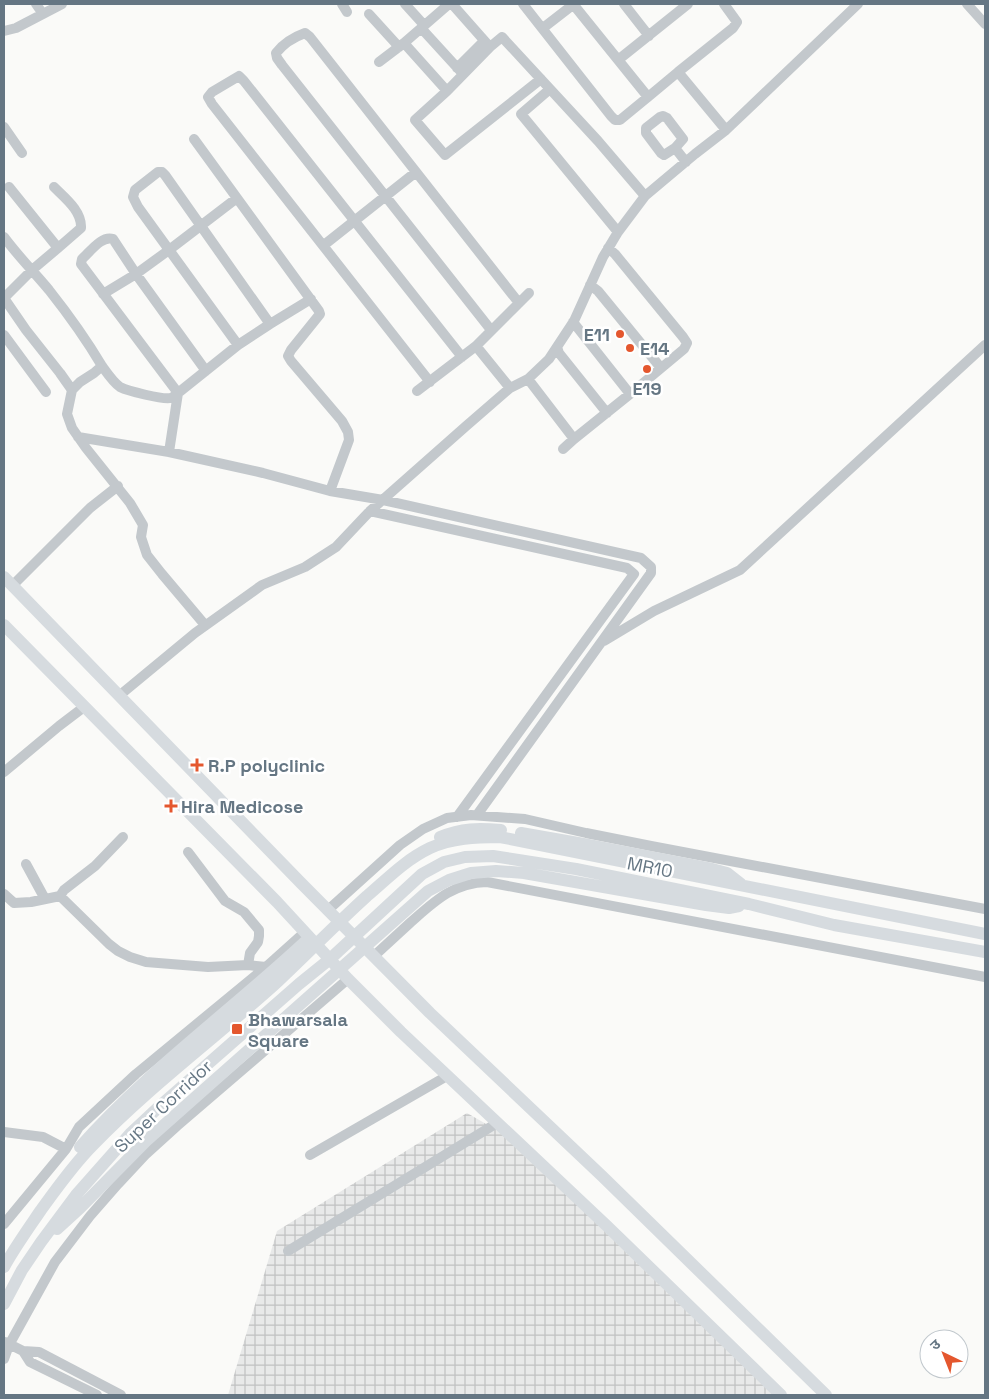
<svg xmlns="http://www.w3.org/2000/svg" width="989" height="1399" font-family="'Space Grotesk','Noto Sans Devanagari',sans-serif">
<defs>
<pattern id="industrial-grid" width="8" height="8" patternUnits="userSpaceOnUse" patternTransform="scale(1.25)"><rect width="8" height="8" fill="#e8e9e9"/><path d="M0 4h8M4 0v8" fill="none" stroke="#c0c1c2"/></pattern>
</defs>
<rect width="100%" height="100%" fill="#fafaf8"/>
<!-- industrial -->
<path fill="url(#industrial-grid)" d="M467,1113L507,1136L776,1395H228L277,1231Z"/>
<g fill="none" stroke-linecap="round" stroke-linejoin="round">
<!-- minor -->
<path stroke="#c3c8cc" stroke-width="10" d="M36,4L43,14
M342,4L347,12
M405,4L424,25
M452,4L490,47L502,37L598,141L645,196
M523,4L611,116L615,120H620L648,97
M573,4L648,97L678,72L726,130
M624,4L649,36
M967,4L985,24
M369,14L399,47
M421,28L463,74
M543,28L574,4
M4,31L16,28L62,4
M404,43L447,91L490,47
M618,60L688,4
M379,62L404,43L449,4
M457,68L484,41
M678,72L733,28L737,22L724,4
M550,89L521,114L618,232
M447,91L415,120L445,155L541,79
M4,127L22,153
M194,139L319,311L320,314L291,350L288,356L291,361L342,421L348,432L349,440L330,491
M675,148L683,139L667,118L663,116L660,117L646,128V133L661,153L664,155L675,148L686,162
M9,187L58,248L81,228C82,211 65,198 54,187
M4,237C18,256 34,272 49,290C68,314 86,339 102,366L94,373L80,382L72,390L67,414L72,428L86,448L130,503L143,525L141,537L147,555L162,574L205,625
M324,245L416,172
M58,248L32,270L4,298L26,330L60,373L72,390
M590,285L598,291L661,368
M103,294L136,274L169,250L237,198
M573,322L630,394L684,349L687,343L683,337L615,254L608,248
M270,324L311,299
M491,330L282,65L277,58L276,53C283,44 294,37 305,33L310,37L519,303
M4,335L46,392
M476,346L510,388
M557,347L559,353L607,413
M102,366C107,373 113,382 120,387C128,391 163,400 171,398C173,397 177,394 178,393
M206,371L136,274L113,239C102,235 90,252 82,259L81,264L178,393L238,345L270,324L165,175L162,172H158L135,190L133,197L138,207L238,345
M528,379L574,439L630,394
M430,382L212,104L208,97L212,92L239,76L244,81L462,357
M417,391L476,346L529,293
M78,437L169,452L263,473L330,491L383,500L641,558L651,567V573L477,815
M563,449L574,439
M169,452L178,393
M370,511L627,568L634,574L457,817
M12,586L90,508L118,486
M604,641L654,611L740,570L985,345
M120,695L195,633L262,585L305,567L336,547L370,511L465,427L510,388L528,379L549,359L574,321L603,257L618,232L645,196L695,154L726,130L858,4
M4,772L59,726L84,707
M188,852L225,901L244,912L259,930V936L258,942L250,953L248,965
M26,864L45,899
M4,894L14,903L31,902L60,896L109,944L118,951L130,957L146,962L208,967L248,965L266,967
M60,896L64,890L95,866L123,837
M328,910L400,845L423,829L447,818L471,815L525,819L586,833L651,846L985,909
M374,956C386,945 398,934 411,922C435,901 453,883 487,882L985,977
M4,1132L43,1137L66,1149
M310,1155L447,1076
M4,1224L66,1149L79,1127L136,1074L266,967L305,932
M288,1251L497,1123
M5,1342L23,1351L39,1352L121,1395
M23,1351L30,1362L97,1395
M4,1359L9,1345L55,1262L90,1216L118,1184L145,1155L177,1126L348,979"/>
<!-- major -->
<path stroke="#d6dbdf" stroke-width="12" d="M4,577L301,883L430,1013L602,1176L826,1395
M4,625L277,902L348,979L401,1032L607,1226L781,1395
M521,833L578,843L712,869L727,873L741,884
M440,837C462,828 478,828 501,830
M80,1147C147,1071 231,1011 305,942
M57,1229L80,1208L146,1141L428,891L449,880L471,873L496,871L524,873L706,905L729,908L739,906
M4,1267C15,1247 28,1229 41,1210C57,1188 73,1165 93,1145C149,1087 214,1039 274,985C305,956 335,925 367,896C387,879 405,860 430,848C452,838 476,837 500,837L985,934
M4,1304L22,1270L41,1242L76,1195L130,1134L161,1105L299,984L330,959L422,874L444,862L465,857L493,856L576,869L749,904L834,925L985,952"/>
</g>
<!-- markers -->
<g fill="#e4572e" stroke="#fff" stroke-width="2">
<circle cx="620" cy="334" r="5"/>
<circle cx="630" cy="348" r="5"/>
<circle cx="647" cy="369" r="5"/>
<path d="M194.5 757.5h5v5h5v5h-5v5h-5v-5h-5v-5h5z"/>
<path d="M168.5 798.5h5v5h5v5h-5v5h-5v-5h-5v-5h5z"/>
<rect x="231" y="1023" width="12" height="12" rx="2.5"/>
</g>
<g text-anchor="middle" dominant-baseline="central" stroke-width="5" stroke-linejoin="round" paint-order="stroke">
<!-- poi labels -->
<g font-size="18" font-weight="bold" fill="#657683" stroke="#fff" text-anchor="start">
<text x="610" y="334" text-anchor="end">E11</text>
<text x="640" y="348">E14</text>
<text x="647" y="388" text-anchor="middle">E19</text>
<text x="208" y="765">R.P polyclinic</text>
<text x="181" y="806">Hira Medicose</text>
<text x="248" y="1019">Bhawarsala<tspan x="248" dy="21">Square</tspan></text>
</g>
<!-- street labels -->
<g font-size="18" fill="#657683" stroke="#fff">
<text transform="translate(650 867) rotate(11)">MR10</text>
<text transform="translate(163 1106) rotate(-43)">Super Corridor</text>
</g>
</g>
<!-- border -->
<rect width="989" height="1399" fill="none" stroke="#657683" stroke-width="10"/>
<!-- north arrow -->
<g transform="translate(944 1354) rotate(317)"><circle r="24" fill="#ffffff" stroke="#c1c8cd"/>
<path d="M0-4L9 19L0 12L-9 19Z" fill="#e4572e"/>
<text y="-8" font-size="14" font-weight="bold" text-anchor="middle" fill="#657683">उ</text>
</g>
</svg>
